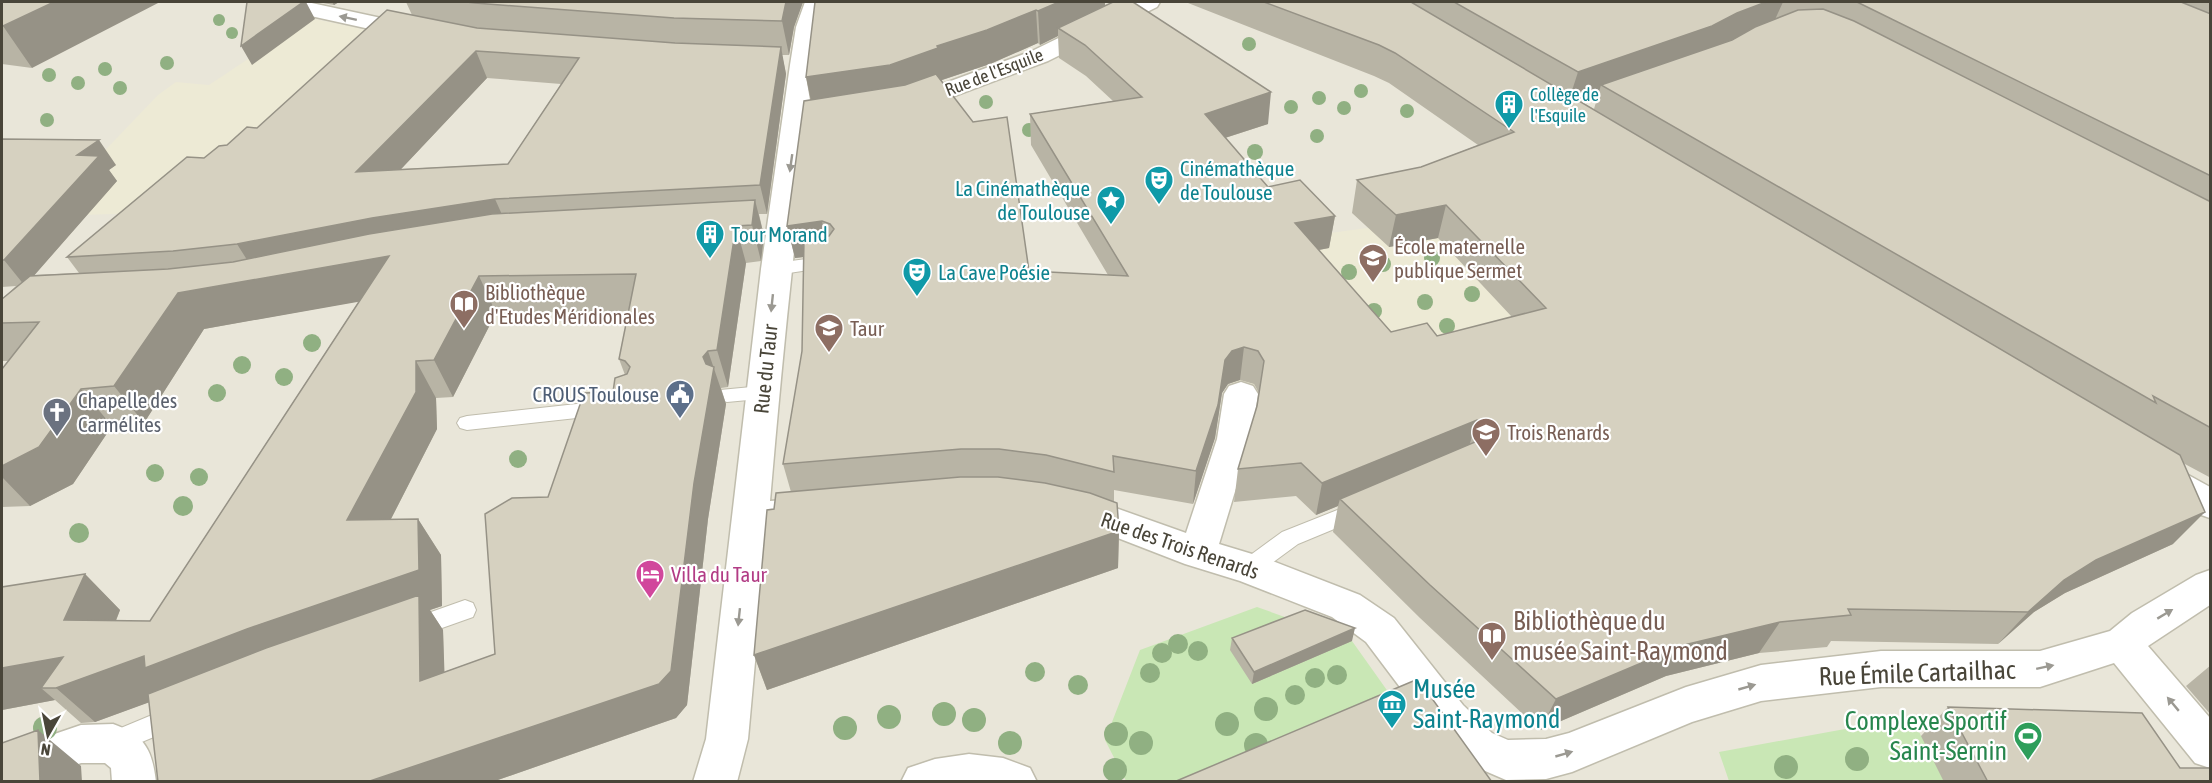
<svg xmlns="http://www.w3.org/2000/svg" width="2212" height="783" font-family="'Asap Condensed',sans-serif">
<rect width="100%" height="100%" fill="#f5f3eb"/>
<!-- residential -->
<path fill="#e9e6d9" d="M2,2H2210V781H2Z"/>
<!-- education -->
<path fill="#edead5" d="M310,18L371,31L175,212L50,216L90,166L158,95L176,82L209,85Z
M1439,218L1554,336L1321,369L1250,395L1231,393L1236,341L1316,235Z"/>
<!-- green -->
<path fill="#c9e7b5" d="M1257,607L1352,641L1406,717L1256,781H1126L1105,740L1140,650Z
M1916,725L1921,736L2135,781H1729L1719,752L1845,729Z"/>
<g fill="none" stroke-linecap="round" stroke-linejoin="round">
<!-- lane casing -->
<g stroke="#c0bdad" stroke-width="2">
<path id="lane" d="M829,256L835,258L838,262L835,266L776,275L770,273L767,269L770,265L776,263Z
M762,386L769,388L772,393L769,398L727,402L720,400L717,395L720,390Z
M604,401L611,403L614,408L611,413L604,415L467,430L460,428L457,423L460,418L467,416Z
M1360,501L1368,503L1371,509L1368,515L1298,544L1257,574L1249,577L1241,574L1238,568L1241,562L1282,532Z
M465,600L473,603L476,610L473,617L411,639L403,636L399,629L403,622Z
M176,705L185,708L188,716L185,724L113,754L104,751L100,743L104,735Z"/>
</g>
<!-- street casing -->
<g stroke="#c0bdad" stroke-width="3">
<path id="street" d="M267,2H307L423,27L427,32L423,37L415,39L270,7Z
M805,2H827C812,50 812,101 806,151C791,268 780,384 770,501L811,498L824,502L829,512L824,522L811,526L767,530L748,739L737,782H693L706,739L761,269L790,65L796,27Z
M1132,2H1160L1157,7L1048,61L917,110L908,113L899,110L895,105L899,100L1032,51Z
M1241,382L1253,386L1258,394L1251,439L1219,544L1262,557L1360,595L1394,618L1463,705L1492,733L1508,740L1546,739L1569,733L1686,687L1761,665L1881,651H2040L2110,631L2132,613L2196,575L2210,570V605L2148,646L2210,718V768L2195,763L2114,663L2040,687H1881L1761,701L1692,722L1572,772L1546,779L1506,780L1462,761L1433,731L1366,642L1332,617L1240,581L1185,564L1092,528L1064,521L1059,511L1064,501L1077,497L1096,501L1186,533L1217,439L1224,394L1229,386Z
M2160,462L2172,466L2210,487V518C2192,513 2152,492 2142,475L2148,466Z
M113,724C145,736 152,749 156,782H112L111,768L105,763H81L31,782H2V752L81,725Z
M969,754L1003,758L1030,768L1037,782H901L908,768L935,759Z"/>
</g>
<!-- lane -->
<use href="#lane" fill="#fff" fill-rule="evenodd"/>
<!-- street -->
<use href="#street" fill="#fff" fill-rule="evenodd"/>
</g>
<!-- trees -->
<g fill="#90b082">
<circle cx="219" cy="20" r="6"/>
<circle cx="232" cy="33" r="6"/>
<circle cx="1249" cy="44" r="7"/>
<circle cx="167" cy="63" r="7"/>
<circle cx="105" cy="69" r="7"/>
<circle cx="49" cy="75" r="7"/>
<circle cx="78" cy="83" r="7"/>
<circle cx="120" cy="88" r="7"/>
<circle cx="1361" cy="91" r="7"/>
<circle cx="1319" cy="98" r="7"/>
<circle cx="986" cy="102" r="7"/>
<circle cx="1291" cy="107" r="7"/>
<circle cx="1344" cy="108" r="7"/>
<circle cx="1407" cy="111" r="7"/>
<circle cx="47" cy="120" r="7"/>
<circle cx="1029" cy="130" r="7"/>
<circle cx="1317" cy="136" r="7"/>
<circle cx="1255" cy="152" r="8"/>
<circle cx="1432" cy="258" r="8"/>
<circle cx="1383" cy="264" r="8"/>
<circle cx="1349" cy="272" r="8"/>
<circle cx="1472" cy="294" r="8"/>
<circle cx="1425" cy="302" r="8"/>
<circle cx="1374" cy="311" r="8"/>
<circle cx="1447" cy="326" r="8"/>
<circle cx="312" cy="343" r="9"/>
<circle cx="242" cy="365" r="9"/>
<circle cx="284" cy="377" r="9"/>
<circle cx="217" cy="393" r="9"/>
<circle cx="518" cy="459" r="9"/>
<circle cx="155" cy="473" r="9"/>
<circle cx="199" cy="477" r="9"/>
<circle cx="183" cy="506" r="10"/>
<circle cx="79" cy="533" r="10"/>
<circle cx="1178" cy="644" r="10"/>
<circle cx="1198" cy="651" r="10"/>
<circle cx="1162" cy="653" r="10"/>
<circle cx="1035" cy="672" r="10"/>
<circle cx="1150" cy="673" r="10"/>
<circle cx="1337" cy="675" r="10"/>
<circle cx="1315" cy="678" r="10"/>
<circle cx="1078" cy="685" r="10"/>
<circle cx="1295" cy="695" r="10"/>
<circle cx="1266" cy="709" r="12"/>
<circle cx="944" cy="714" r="12"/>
<circle cx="889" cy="717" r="12"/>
<circle cx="974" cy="720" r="12"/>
<circle cx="1227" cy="724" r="12"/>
<circle cx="45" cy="728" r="12"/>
<circle cx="845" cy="728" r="12"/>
<circle cx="1116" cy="734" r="12"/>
<circle cx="1010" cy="743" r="12"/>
<circle cx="1141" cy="743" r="12"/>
<circle cx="1256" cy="745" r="12"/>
<circle cx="1857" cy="759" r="12"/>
<circle cx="1786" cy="767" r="12"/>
<circle cx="1115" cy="770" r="12"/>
</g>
<!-- wall -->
<path fill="#b8b4a5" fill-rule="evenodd" d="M2,2L32,68L2,64Z
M317,2H339L334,5Z
M406,2H803L794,27L789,55H782L786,74L767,214H759L764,236L761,261L746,263L728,387L721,388L726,404L708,519L687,705L676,718L492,782H158L149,702L95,722L81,723L55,700L2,710L85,574L120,610L116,621H150L359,301L204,329L144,423L112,426L73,484L30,506L2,507V369L8,361H2V299L16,286L2,287V139L116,165L109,170L117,181L34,275L79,273L67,257L204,158L257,128L412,15ZM487,78L561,84L508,164L401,169ZM629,311L619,359L625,375L613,392L548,497L495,654L444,672L443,630L430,610L442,606L441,555L418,519H391L437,429L436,398L453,397L496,313Z
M815,2H1105V5L1268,124L1225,138L1268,187L1335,216L1329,248L1319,250L1391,332L1437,336L1512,317L1438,238L1389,247L1352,213L1357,180L1421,167L1478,145L1389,83L1374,76L1188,3V2H2211V478L2183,463L2173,544L2065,593L2034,612L1998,644L1831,641L1827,647L1759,653L1666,676L1540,730L1420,618L1333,532L1338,506L1316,515L1296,496L1234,502L1238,469L1257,406L1259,393L1254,384L1240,380L1228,384L1222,393L1215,438L1193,504L1114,490V502L1119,531L1118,568L767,690L754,655L774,509L791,492L783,464L802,351L804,257L795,258L787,226L810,100L806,77ZM1058,36L1059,58L1086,76L1113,101L1030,114L1031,145L1108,275L1029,271L942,81V80L990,64L1038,43L1040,45ZM1599,92L1594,109L1577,99Z
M1232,638L1352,641L1252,684L1230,650Z
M2211,665V715L2186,686Z
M1948,707L2180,768L2211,782H1944L1921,736Z"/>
<!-- shaded-wall -->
<path fill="#969286" d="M54,2H160L32,68L3,26Z
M303,2H306L315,19L252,65L241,46Z
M332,2H339L334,5Z
M786,2H803L794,27L789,55L782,21Z
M1059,2H1105V13L1058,28V36L1040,45L1038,11Z
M1766,2H1783L1773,24L1725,43L1601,85L1599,92L1568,103L1578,72Z
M1036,10L1038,43L990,64L942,80V82L813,111L806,77L937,46Z
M781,47L786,74L767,214L760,185Z
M476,51L487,78L371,201L356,172Z
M1271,92L1268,124L1203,145L1205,114Z
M99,140L116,165L109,170L117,181L25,286L4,260L77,155Z
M495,199L508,228L256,274L237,244L372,218Z
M755,200L764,236L761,261L752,225Z
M1446,205L1438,238L1389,247L1396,215Z
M1335,216L1329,248L1291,255L1295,223Z
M822,221L829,254L795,258L787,226Z
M736,226L746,263L728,387L717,350Z
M389,256L408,293L204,329L144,423L114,386L178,293Z
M479,276L496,313L453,397L434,360Z
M1244,347L1240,380L1228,384L1222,393L1215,438L1193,504L1196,471L1225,360L1232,351Z
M708,351L726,404L708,519L687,705L676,718L492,782H367L659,684L703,357Z
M416,361L436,398L437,429L372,556L347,520Z
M81,389L112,426L73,484L30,506L2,477V466Z
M1477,420L1467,453L1340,499L1338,506L1316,515L1322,483Z
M2205,512L2173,544L2065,593L2034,612L1998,644L2028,612L2064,580L2096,560Z
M418,519L441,555L442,606L430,610L443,630L446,716L172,694L95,722L56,688H41L55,700L2,710V668L63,657Z
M1119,531L1118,568L767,690L754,655Z
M85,574L120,610L102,655L64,620Z
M1780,622L1759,653L1666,676L1540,730L1556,699L1684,645Z
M1355,628L1352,641L1252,684L1254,672Z
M38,730L81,766L82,782H40Z"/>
<!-- building -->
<path fill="#d6d1c0" stroke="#969286" stroke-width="1.5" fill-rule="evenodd" d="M2,2H54L3,26H2Z
M247,2H303L241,46Z
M466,2H786L782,21L674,18L475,3Z
M815,2H1059L1038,11L1036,10L987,30L937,46L938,48L890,65L806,77Z
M1113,2H1133L1271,92L1205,114L1268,187L1300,180L1335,216L1295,223L1391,332L1427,323L1437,336L1546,308L1446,205L1396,215L1357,180L1421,167L1514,132L1395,53L1379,45L1264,2H1411L2180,455L2205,512L2096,560L2064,580L2028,612L1848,609L1851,615L1780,622L1684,645L1556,699L1430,585L1340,499L1487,437L1491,429L1486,423L1477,420L1322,483L1301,463L1238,469L1257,406L1264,361L1258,351L1244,347L1232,351L1225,360L1218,405L1196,471L1113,456L1114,472L1046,455L999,449H961L783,464L802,351L804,239L829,236L834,229L830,224L822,221L787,226L804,101L905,85L936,74L973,122L1007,117L1029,271L1128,276L1030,114L1142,97L1085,45L1058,28Z
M1454,2H1766L1737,13L1712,26L1578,72Z
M1857,2H2181L2211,14V176Z
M1823,9L1854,21L2211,202V428L2153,396L2156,403L1601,85L1732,40L1755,27L1798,10Z
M387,10L477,28L675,43L781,47L760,185L495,199L372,218L237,244L173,251L67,257L187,157L204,158L219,146L227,145L247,127L257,128ZM476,51L579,58L508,164L356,172Z
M2,139L99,140L77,155L99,156L4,260H2Z
M755,200L752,225L736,226L717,350L708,351L703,357L706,364L714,367L694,483L671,671L659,684L367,782H158L148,694L266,648L419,595L420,681L495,654L485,514L512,498L548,497L584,393L613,392L615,378L627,374L630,367L625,361L619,359L636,274L479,276L434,360L416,361V392L347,520L418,519L419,570L247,629L145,668L144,656L56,688H41L63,657L2,668V587L85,574L64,620L150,621L389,256L178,293L114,386L81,389L39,447L2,466V369L39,322L2,323V299L30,276L168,269L233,262L369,234L492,214Z
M960,477H998L1045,483L1090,493L1117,503L1119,531L754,655L767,510L774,509L776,493Z
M1305,610L1355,628L1254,672L1232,638Z
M1418,679L1492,782H1174Z
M1948,707L2142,713L2180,768H2211V782H1988Z
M38,730L40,782H2V743Z"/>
<!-- one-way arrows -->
<defs><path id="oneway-solid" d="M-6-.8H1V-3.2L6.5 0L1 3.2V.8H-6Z" transform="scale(1.5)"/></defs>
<g fill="#9b9992">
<use href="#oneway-solid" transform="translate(348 18) rotate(-168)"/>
<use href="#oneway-solid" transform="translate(791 163) rotate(98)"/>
<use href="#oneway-solid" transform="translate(772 303) rotate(96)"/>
<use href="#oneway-solid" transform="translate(2165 614) rotate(-31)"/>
<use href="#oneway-solid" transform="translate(739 617) rotate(96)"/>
<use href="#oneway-solid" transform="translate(2045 667) rotate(-12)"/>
<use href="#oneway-solid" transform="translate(1747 687) rotate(-16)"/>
<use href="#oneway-solid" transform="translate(2173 704) rotate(-130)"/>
<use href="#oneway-solid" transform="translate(1564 754) rotate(-16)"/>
</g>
<!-- icons -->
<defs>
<g id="building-pin" transform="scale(1.5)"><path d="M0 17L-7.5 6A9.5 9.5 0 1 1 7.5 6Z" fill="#0f9aa8" stroke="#fff"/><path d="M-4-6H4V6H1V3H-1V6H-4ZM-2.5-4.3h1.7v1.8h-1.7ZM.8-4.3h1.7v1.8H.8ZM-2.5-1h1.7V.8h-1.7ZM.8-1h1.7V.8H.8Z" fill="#fff"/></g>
<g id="theatre-pin" transform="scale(1.5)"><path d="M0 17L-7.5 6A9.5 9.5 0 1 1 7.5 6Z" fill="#0f9aa8" stroke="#fff"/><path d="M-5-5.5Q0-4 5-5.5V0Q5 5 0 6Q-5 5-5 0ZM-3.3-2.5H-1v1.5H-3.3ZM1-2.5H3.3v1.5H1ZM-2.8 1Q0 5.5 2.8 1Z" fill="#fff"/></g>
<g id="sight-pin" transform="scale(1.5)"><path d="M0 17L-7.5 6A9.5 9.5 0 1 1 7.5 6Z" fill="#0f9aa8" stroke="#fff"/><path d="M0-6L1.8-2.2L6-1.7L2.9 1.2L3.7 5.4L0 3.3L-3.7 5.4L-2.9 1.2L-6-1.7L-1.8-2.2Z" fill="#fff"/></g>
<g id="school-pin" transform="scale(1.5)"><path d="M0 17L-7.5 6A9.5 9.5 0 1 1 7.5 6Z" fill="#8d6e63" stroke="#fff"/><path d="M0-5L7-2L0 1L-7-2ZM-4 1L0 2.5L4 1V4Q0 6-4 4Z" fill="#fff"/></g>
<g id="library-pin" transform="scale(1.5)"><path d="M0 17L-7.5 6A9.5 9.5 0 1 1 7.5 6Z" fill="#8d6e63" stroke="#fff"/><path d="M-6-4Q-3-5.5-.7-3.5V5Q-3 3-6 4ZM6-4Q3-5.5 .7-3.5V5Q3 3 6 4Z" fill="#fff"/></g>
<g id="civic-pin" transform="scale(1.5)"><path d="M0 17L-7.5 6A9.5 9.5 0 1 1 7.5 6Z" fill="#5c6f8a" stroke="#fff"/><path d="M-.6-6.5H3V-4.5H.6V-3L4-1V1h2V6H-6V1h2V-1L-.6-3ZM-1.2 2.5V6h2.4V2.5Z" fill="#fff"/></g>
<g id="church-pin" transform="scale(1.5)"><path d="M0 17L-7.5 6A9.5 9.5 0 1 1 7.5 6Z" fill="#6b7280" stroke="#fff"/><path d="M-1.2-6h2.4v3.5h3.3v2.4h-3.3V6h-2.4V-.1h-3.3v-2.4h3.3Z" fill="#fff"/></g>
<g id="hotel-pin" transform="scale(1.5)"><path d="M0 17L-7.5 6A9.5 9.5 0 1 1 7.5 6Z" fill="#d1479c" stroke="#fff"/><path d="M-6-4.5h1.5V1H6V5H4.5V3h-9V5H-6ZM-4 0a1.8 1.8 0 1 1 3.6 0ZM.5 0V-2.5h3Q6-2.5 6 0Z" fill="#fff"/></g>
<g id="museum-pin" transform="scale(1.5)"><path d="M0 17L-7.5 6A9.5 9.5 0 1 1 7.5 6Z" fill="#0f9aa8" stroke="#fff"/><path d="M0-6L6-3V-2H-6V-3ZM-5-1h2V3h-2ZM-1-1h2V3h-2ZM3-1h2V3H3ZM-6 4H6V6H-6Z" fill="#fff"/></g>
<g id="stadium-pin" transform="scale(1.5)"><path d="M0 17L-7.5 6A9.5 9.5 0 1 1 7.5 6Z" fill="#2e9e5b" stroke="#fff"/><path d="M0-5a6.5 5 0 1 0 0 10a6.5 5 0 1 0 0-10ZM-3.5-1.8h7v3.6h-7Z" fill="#fff"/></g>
</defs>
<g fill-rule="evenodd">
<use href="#building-pin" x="1509" y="104"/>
<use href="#theatre-pin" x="1159" y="180"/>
<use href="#sight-pin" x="1111" y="200"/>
<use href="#building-pin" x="710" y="234"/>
<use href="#school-pin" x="1373" y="258"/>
<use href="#theatre-pin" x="917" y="272"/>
<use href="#library-pin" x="464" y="304"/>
<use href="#school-pin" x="829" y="328"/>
<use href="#civic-pin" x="680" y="394"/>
<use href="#church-pin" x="57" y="412"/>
<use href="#school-pin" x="1486" y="432"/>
<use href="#hotel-pin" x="650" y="574"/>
<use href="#library-pin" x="1492" y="636"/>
<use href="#museum-pin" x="1392" y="704"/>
<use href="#stadium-pin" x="2028" y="736"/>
</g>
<g text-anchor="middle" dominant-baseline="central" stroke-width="4.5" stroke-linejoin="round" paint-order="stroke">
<!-- far-street labels -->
<g font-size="18" fill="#494539" stroke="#fff">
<text transform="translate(994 72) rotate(-21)">Rue de l'Esquile</text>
</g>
<!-- far-culture labels -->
<g font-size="18" fill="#0d838f" stroke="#fff" text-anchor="start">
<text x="1530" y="94">Collège de<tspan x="1530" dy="21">l'Esquile</tspan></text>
</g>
<!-- culture labels -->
<g font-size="21" fill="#0d838f" stroke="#fff" text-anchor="start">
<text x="1180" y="168">Cinémathèque<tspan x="1180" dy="24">de Toulouse</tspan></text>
<text x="1090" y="188" text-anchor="end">La Cinémathèque<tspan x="1090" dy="24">de Toulouse</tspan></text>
<text x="731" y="234">Tour Morand</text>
<text x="938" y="272">La Cave Poésie</text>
</g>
<!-- education labels -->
<g font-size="21" fill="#785e54" stroke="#fff" text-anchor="start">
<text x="1394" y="246">École maternelle<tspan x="1394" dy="24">publique Sermet</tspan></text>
<text x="485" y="292">Bibliothèque<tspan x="485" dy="24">d'Etudes Méridionales</tspan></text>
<text x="850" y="328">Taur</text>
<text x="1507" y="432">Trois Renards</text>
</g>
<!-- street labels -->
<g font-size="21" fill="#494539" stroke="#fff">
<text transform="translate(765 369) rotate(-84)">Rue du Taur</text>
<text transform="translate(1180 545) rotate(19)">Rue des Trois Renards</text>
</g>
<!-- service labels -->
<g font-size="21" fill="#4e5e75" stroke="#fff" text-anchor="end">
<text x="659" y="394">CROUS Toulouse</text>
</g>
<!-- worship labels -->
<g font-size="21" fill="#5b616d" stroke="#fff" text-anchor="start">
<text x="78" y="400">Chapelle des<tspan x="78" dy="24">Carmélites</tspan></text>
</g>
<!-- hotel labels -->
<g font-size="21" fill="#b23c85" stroke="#fff" text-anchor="start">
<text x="671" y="574">Villa du Taur</text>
</g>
<!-- near-education labels -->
<g font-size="26" fill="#785e54" stroke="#fff" text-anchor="start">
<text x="1513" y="621">Bibliothèque du<tspan x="1513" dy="30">musée Saint-Raymond</tspan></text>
</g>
<!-- near-street labels -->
<g font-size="26" fill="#494539" stroke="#fff">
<text transform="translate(1917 673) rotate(-2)">Rue Émile Cartailhac</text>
</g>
<!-- near-culture labels -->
<g font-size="26" fill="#0d838f" stroke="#fff" text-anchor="start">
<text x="1413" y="689">Musée<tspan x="1413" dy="30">Saint-Raymond</tspan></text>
</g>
<!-- near-leisure labels -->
<g font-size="26" fill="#27864d" stroke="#fff" text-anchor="end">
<text x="2007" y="721">Complexe Sportif<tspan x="2007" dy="30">Saint-Sernin</tspan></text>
</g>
</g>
<!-- border -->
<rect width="2212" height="783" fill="none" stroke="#494539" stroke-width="6"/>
<!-- north arrow -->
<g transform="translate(48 735) rotate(189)" stroke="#ffffff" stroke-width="4.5" paint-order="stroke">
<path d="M0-4.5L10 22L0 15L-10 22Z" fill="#494539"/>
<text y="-9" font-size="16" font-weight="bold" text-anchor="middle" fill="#494539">N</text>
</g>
</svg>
